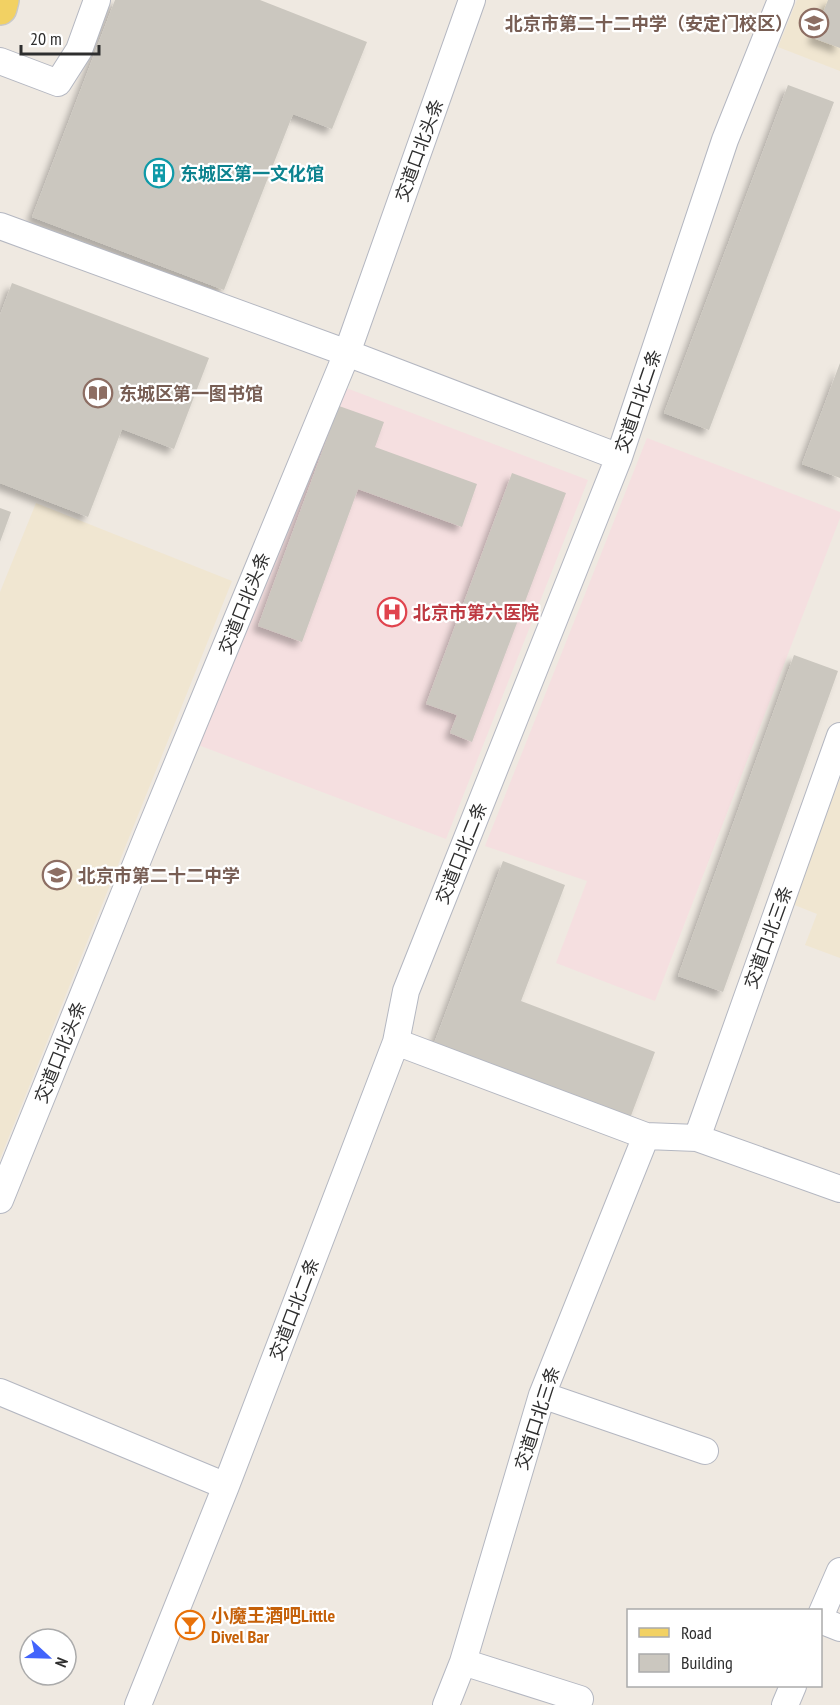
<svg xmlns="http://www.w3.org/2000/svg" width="840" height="1705" font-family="'PT Sans Narrow','Noto Sans SC',sans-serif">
<defs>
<filter id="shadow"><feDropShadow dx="-5.5" dy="5.5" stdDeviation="3" flood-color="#0004"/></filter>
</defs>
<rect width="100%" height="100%" fill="#efe9e1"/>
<!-- education -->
<path fill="#f0e6d1" d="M797,0H840V71L778,47Z
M36,503L232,581L0,1159V592Z
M840,779V958L805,945L817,914L792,904Z"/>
<!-- medical -->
<path fill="#f5dfe0" d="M341,386L588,480L446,839L193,743Z
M647,438L840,512V518L655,1001L556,963L587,881L485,846Z"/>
<!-- building -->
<path fill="#cbc7bf" filter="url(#shadow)" d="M115,0H260L367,42L332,129L293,114L224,290L32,217Z
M828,0H840V48L813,38Z
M788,85L834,102L709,430L664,413Z
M12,283L209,358L174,449L122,429L88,517L0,483V315Z
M840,363V478L802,464Z
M339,406L384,422L375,447L477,484L462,527L358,489L302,642L258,626Z
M512,473L566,493L472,742L450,733L457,715L426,704Z
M0,508L11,512L0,542Z
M794,655L838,671L723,992L678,976Z
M503,861L565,885L521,1001L655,1052L629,1121L433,1046Z"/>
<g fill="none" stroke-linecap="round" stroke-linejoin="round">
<!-- minor casing -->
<g stroke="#b4b7c1" stroke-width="28">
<path id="minor" d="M0,61L58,83L79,50L97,0
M0,226L347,353L619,457
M396,1042L646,1136L697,1138L840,1189
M697,1138L840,736
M0,1200L147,837L347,353L472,0
M0,1392L226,1486
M542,1395L705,1451
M820,1617L840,1571
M820,1620L840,1628
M463,1662L580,1699
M138,1705L226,1486L396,1042L406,991L619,457L725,140L781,0
M446,1705L463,1662L542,1395L646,1136
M785,1705L793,1686"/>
</g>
<!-- major casing -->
<g stroke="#c9c9c9" stroke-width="36">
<path id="major" d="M0,8L2,0"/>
</g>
<!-- minor -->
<use href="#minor" stroke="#fff" stroke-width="26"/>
<!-- major -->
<use href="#major" stroke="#f2d163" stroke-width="33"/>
</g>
<!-- icons -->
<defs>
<g id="school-ring" transform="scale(1.5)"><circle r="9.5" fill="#fff" stroke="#8d6e63" stroke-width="1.5"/><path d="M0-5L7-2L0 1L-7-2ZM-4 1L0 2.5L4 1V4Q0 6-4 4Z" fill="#8d6e63"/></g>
<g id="building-ring" transform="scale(1.5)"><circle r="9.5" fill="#fff" stroke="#0f9aa8" stroke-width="1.5"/><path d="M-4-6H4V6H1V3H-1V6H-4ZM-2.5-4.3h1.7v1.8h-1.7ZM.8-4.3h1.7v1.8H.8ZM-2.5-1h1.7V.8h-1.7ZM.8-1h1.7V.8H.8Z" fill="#0f9aa8"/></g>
<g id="library-ring" transform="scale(1.5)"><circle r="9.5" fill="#fff" stroke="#8d6e63" stroke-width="1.5"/><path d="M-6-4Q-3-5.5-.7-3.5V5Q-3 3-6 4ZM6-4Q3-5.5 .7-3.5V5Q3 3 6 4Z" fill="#8d6e63"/></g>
<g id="hospital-ring" transform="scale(1.5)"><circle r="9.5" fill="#fff" stroke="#e0444e" stroke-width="1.5"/><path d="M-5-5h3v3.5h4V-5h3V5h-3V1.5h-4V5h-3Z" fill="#e0444e"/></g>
<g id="bar-ring" transform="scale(1.5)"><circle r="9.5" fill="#fff" stroke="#e8710a" stroke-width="1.5"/><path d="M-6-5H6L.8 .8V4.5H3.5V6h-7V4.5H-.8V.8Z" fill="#e8710a"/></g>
</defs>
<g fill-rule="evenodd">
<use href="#school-ring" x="814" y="23"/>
<use href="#building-ring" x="159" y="173"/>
<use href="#library-ring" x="98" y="393"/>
<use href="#hospital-ring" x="392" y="612"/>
<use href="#school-ring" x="57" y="875"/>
<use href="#bar-ring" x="190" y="1625"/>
</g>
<g text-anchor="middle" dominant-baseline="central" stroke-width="4.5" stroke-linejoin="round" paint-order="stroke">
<!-- education labels -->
<g font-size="18" font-weight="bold" fill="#785e54" stroke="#fff" text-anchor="start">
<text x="793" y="23" text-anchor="end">北京市第二十二中学（安定门校区）</text>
<text x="119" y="393">东城区第一图书馆</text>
<text x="78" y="875">北京市第二十二中学</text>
</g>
<!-- street labels -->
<g font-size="18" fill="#2e2e2e" stroke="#fff">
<text transform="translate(419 150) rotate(-70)">交道口北头条</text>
<text transform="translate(638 401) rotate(-71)">交道口北二条</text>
<text transform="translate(244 603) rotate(-68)">交道口北头条</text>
<text transform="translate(461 853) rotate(-68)">交道口北二条</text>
<text transform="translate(768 937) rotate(-70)">交道口北三条</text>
<text transform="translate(60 1052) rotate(-68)">交道口北头条</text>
<text transform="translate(294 1309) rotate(-69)">交道口北二条</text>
<text transform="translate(537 1418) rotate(-72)">交道口北三条</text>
</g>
<!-- culture labels -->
<g font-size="18" font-weight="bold" fill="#0d838f" stroke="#fff" text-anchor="start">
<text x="180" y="173">东城区第一文化馆</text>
</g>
<!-- health labels -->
<g font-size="18" font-weight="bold" fill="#be3a42" stroke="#fff" text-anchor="start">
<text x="413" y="612">北京市第六医院</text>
</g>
<!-- food labels -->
<g font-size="18" font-weight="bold" fill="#c56008" stroke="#fff" text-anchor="start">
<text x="211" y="1615">小魔王酒吧Little<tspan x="211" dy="21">Divel Bar</tspan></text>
</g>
</g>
<!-- legend -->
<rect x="627" y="1609" width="195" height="78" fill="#ffffff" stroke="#ababab" stroke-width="1.5"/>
<rect x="639" y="1628" width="30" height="9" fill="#f2d163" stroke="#ababab" stroke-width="1.5"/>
<text x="681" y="1639" font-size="18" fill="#2e2e2e">Road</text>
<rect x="639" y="1654" width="30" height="18" fill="#cbc7bf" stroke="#ababab" stroke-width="1.5"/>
<text x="681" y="1669" font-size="18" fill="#2e2e2e">Building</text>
<!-- north arrow -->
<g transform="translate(48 1657) rotate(112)"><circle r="28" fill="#ffffff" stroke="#ababab" stroke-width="1.5"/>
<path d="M0-4.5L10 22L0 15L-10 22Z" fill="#4264fb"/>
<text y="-9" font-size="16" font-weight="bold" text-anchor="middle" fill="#2e2e2e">N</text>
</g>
<!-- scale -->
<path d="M21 45v9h78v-9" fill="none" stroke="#2e2e2e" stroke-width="3"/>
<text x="30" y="45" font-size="18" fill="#2e2e2e" stroke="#ffffff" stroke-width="4.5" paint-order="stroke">20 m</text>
</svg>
